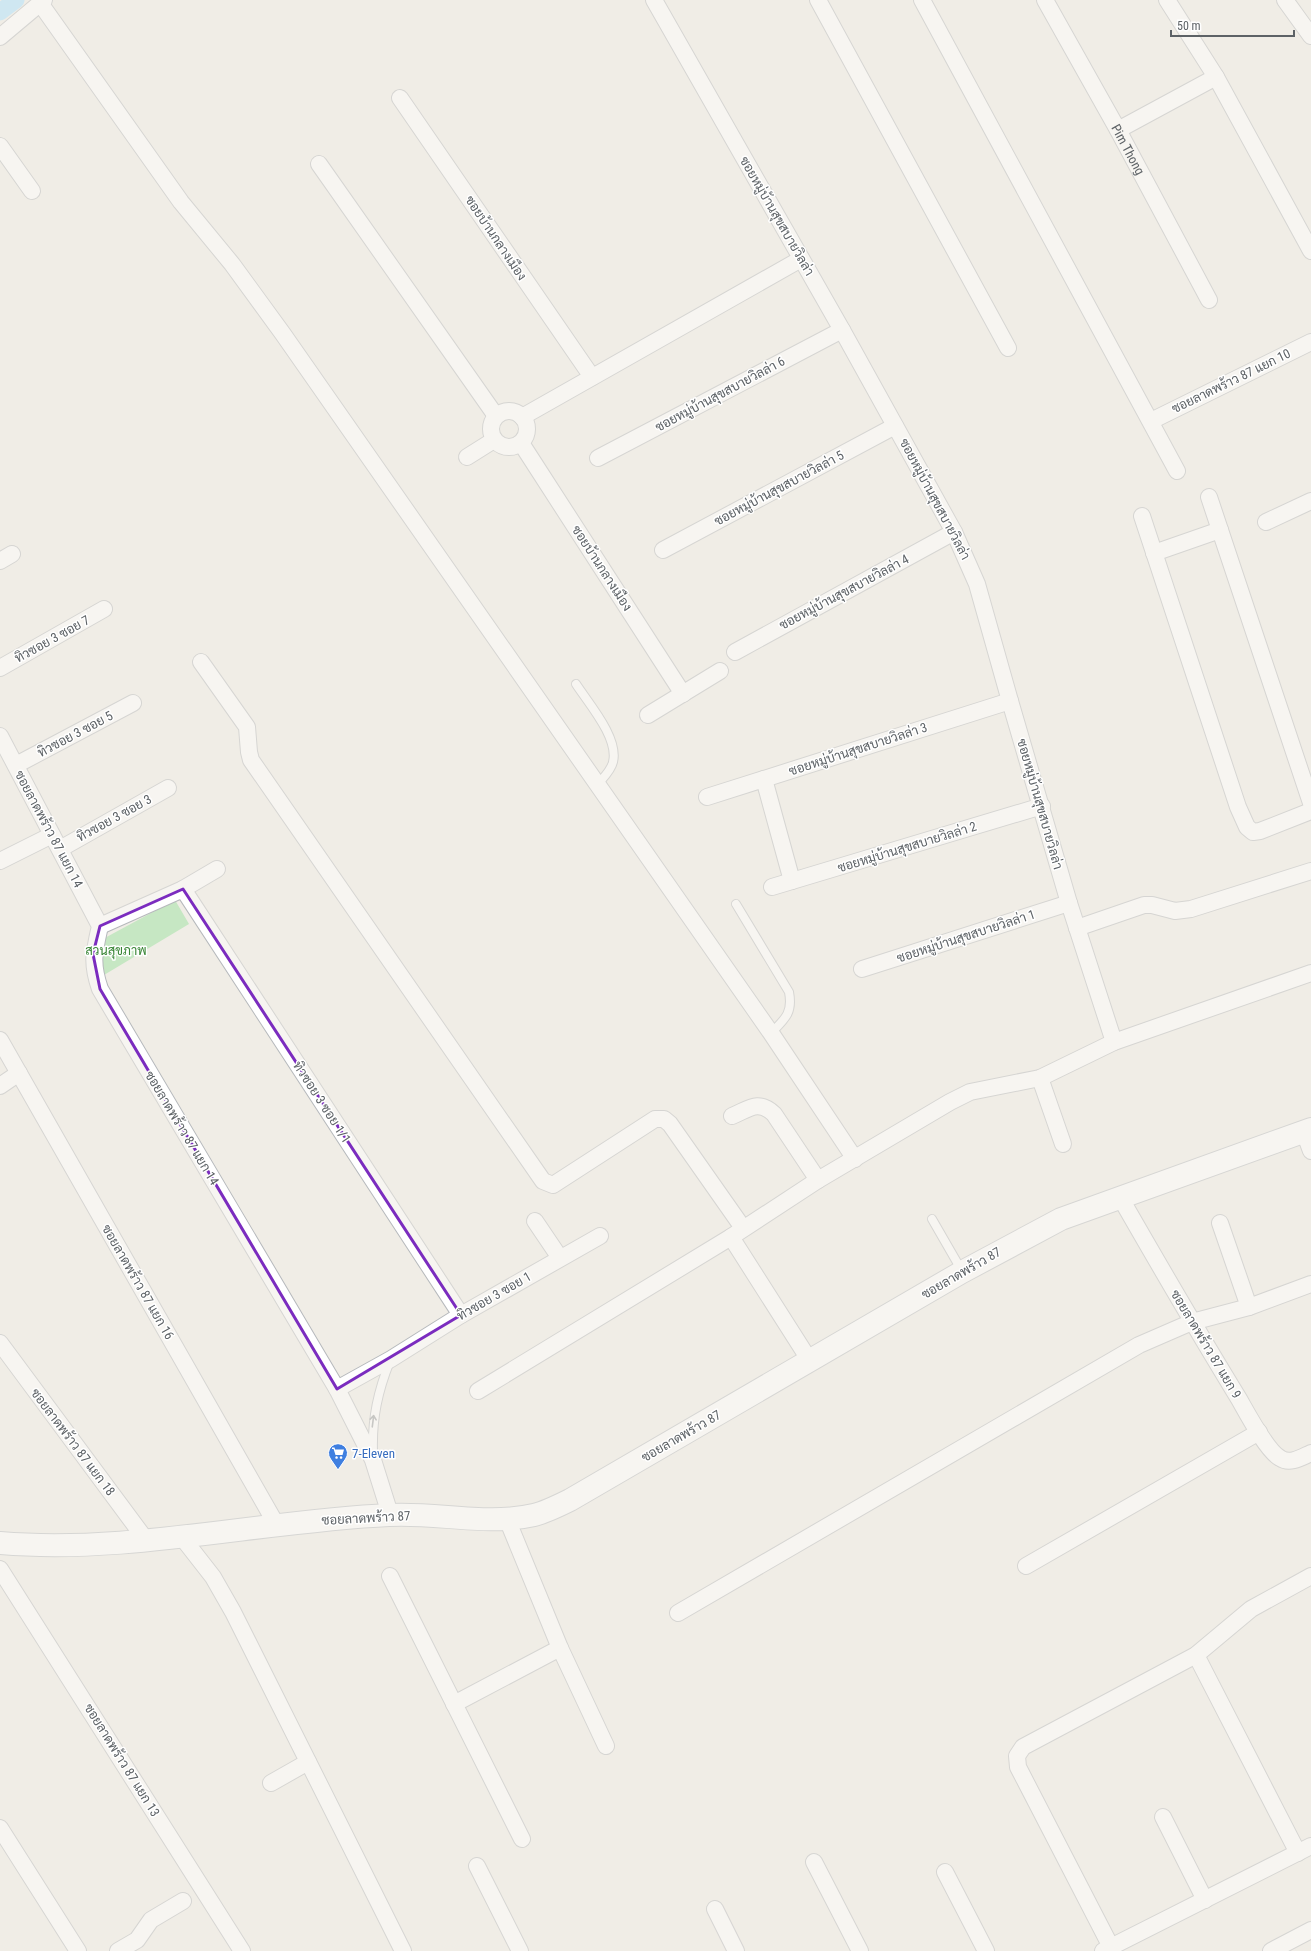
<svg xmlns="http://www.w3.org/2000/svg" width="1311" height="1951" font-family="'Roboto Condensed',Sarabun,sans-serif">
<rect width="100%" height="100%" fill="#f0ede6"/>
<!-- green -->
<path fill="#c6e7c3" d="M175,900L189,924L104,975L99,963L101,940Z"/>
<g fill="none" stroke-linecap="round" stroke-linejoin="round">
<!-- canal -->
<path stroke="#a7e0ff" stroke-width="17" d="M0,12L16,0"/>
<!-- lane casing -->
<g stroke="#b6b9bc" stroke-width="10">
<path id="lane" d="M576,684C589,704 619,738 613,762C611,771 603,778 597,785
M736,904L789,992C793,1013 785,1019 771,1033
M932,1219L962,1271
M373,1451C372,1418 378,1391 390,1361"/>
</g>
<!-- street casing -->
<g stroke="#b6b9bc" stroke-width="18">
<g id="street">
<path d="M654,0L842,330L954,532L977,584L1010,701L1069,903L1114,1042"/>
<path d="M818,0L1008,348"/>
<path d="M922,0L1177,471"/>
<path id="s1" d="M1045,0L1118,130L1209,300"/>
<path d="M1167,0L1216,77L1311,251"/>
<path d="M1285,0L1311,36"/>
<path d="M40,3L181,202L232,264L283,334L771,1033L855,1159"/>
<path d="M0,37L44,0"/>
<path d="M400,98L592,377"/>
<path d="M1118,130L1216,77"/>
<path d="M0,146L32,191"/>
<path d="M319,164L496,416"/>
<circle cx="509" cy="429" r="18"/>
<path d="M522,417L801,259"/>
<path d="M1151,421L1311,342"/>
<path d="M521,443L683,694"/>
<path d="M467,457L494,440"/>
<path d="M598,458L842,330"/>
<path d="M1209,497L1311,803"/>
<path d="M1142,516L1238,807L1247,827L1253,832L1260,831L1311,811"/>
<path d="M1266,522L1311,501"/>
<path d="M663,550L895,426"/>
<path d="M1154,553L1220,530"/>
<path d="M0,561L12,554"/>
<path d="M735,652L954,532"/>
<path d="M201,662L247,727L249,752L251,760L543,1181L553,1185L655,1119H664L670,1124L743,1228"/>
<path d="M0,668L104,609"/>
<path d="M648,715L720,671"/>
<path d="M0,736L100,926C94,952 91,963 100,989L337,1389L373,1460L390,1514"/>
<path d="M16,765L133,703"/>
<path d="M764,779L792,881"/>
<path d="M707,797L1010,701"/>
<path d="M60,849L168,788"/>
<path d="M0,861L52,835"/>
<path d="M772,887L1042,806"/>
<path d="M183,889L217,869"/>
<path d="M100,926L183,889L461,1315"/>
<path d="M1077,928L1144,905H1152L1175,911L1191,909L1311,871"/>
<path d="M862,969L1069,903"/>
<path d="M0,1040L276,1524"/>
<path d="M1040,1078L1063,1144"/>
<path d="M0,1086L19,1073"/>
<path d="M732,1116C749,1109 758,1099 774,1114L818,1180"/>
<path d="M1304,1132L1311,1151"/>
<path d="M1120,1197C1159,1265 1198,1332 1239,1399C1247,1413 1267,1451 1280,1458C1290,1465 1302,1457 1311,1453"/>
<path d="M535,1221L560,1258"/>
<path d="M1220,1223L1249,1307"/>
<path d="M731,1237L810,1361"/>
<path d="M0,1343L146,1540"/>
<path d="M337,1389L391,1359L461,1315L600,1236"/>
<path d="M478,1391L731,1237L818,1180L950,1102L970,1092L1040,1078L1114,1042L1311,973"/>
<path d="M507,1519L560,1648L606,1746"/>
<path d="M181,1536L213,1577L233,1612L403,1951"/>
<path d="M1026,1566L1259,1432"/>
<path d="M0,1569L242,1951"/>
<path d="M390,1576L522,1839"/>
<path d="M678,1613L1139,1345L1192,1322L1249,1307L1311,1284"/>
<path d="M1196,1655L1298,1853"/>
<path d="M454,1704L560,1648"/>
<path d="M271,1783L308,1762"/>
<path d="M1163,1817L1205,1900"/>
<path d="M0,1828L78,1951"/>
<path d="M814,1862L860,1951"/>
<path d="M477,1866L520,1951"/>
<path d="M945,1872L986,1951"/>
<path d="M715,1909L736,1951"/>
<path d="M1111,1947L1018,1767L1017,1756L1023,1747L1196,1655L1251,1609L1311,1576"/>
<path d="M118,1951L137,1940L151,1920L183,1901"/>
<path d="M1103,1951L1311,1846"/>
<path d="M1271,1951L1311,1930"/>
</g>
</g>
<!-- secondary casing -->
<g stroke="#b7bbbf" stroke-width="24">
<path id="secondary" d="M0,1543C128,1554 260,1521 389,1515C436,1512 487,1526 534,1515C546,1512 558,1506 570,1500L962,1272L1061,1219L1311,1129"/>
</g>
<!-- lane -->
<use href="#lane" stroke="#fff" stroke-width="8"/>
<!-- street -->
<use href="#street" stroke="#fff" stroke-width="16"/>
<!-- secondary -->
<use href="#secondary" stroke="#fff" stroke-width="22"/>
</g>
<!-- one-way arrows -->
<defs><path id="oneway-shaft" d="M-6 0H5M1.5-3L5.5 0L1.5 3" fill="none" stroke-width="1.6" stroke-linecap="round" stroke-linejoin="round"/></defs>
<use stroke="#96999c" href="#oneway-shaft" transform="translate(373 1421) rotate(-83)"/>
<!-- marked area -->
<path d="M0 0H1311V1951H0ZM183,889L461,1315L337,1389L100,989L93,954L100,926Z" fill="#f0ede6" fill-opacity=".55" fill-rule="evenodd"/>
<path fill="none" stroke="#7b2cbf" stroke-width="3" stroke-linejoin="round" d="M183,889L461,1315L337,1389L100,989L93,954L100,926Z"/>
<!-- icons -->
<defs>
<g id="supermarket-pin" transform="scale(1)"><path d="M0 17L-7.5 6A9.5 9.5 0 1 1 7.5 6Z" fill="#3f7fe0" stroke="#fff"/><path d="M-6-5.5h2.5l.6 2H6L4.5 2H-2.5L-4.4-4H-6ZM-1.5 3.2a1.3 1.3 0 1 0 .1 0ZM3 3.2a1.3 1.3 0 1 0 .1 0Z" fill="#fff"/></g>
</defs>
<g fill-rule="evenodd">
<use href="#supermarket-pin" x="338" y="1453"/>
</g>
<g text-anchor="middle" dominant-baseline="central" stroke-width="3" stroke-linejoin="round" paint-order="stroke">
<!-- street labels -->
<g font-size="13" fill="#5d6266" stroke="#fff">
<text stroke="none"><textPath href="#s1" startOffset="171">Pim Thong</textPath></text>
<text transform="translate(777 216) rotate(60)">ซอยหมู่บ้านสุขสบายวิลล่า</text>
<text transform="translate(496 238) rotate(56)">ซอยบ้านกลางเมือง</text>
<text transform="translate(1231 381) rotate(-26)">ซอยลาดพร้าว 87 แยก 10</text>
<text transform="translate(720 394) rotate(-28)">ซอยหมู่บ้านสุขสบายวิลล่า 6</text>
<text transform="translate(779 488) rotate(-28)">ซอยหมู่บ้านสุขสบายวิลล่า 5</text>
<text transform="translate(935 499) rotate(62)">ซอยหมู่บ้านสุขสบายวิลล่า</text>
<text transform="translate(602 568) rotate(57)">ซอยบ้านกลางเมือง</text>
<text transform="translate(844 592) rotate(-28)">ซอยหมู่บ้านสุขสบายวิลล่า 4</text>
<text transform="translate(52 639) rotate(-29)">ทิวซอย 3 ซอย 7</text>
<text transform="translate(75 734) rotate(-28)">ทิวซอย 3 ซอย 5</text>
<text transform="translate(858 749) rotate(-18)">ซอยหมู่บ้านสุขสบายวิลล่า 3</text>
<text transform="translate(1040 804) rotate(74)">ซอยหมู่บ้านสุขสบายวิลล่า</text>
<text transform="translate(114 818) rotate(-29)">ทิวซอย 3 ซอย 3</text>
<text transform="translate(49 829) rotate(62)">ซอยลาดพร้าว 87 แยก 14</text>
<text transform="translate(907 847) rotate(-17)">ซอยหมู่บ้านสุขสบายวิลล่า 2</text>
<text transform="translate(966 936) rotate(-18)">ซอยหมู่บ้านสุขสบายวิลล่า 1</text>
<text transform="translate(322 1102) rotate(57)">ทิวซอย 3 ซอย 1/1</text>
<text transform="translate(182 1128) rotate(59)">ซอยลาดพร้าว 87 แยก 14</text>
<text transform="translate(961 1273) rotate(-30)">ซอยลาดพร้าว 87</text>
<text transform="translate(138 1282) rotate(60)">ซอยลาดพร้าว 87 แยก 16</text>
<text transform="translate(494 1296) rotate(-30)">ทิวซอย 3 ซอย 1</text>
<text transform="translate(1206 1344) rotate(59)">ซอยลาดพร้าว 87 แยก 9</text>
<text transform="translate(681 1436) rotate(-30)">ซอยลาดพร้าว 87</text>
<text transform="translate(73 1442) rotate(53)">ซอยลาดพร้าว 87 แยก 18</text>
<text transform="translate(366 1518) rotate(-3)">ซอยลาดพร้าว 87</text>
<text transform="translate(122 1760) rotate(58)">ซอยลาดพร้าว 87 แยก 13</text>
</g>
<!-- park labels -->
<g font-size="13" fill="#388535" stroke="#fff">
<text x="116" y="950">สวนสุขภาพ</text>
</g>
<!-- shop labels -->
<g font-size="13" fill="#366cbe" stroke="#fff" text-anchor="start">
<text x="352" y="1453">7-Eleven</text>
</g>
</g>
<!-- scale -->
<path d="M1171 30v6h123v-6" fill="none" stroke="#5d6266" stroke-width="2"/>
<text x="1177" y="30" font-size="12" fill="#5d6266" stroke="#ffffff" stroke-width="3" paint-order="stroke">50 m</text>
</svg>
